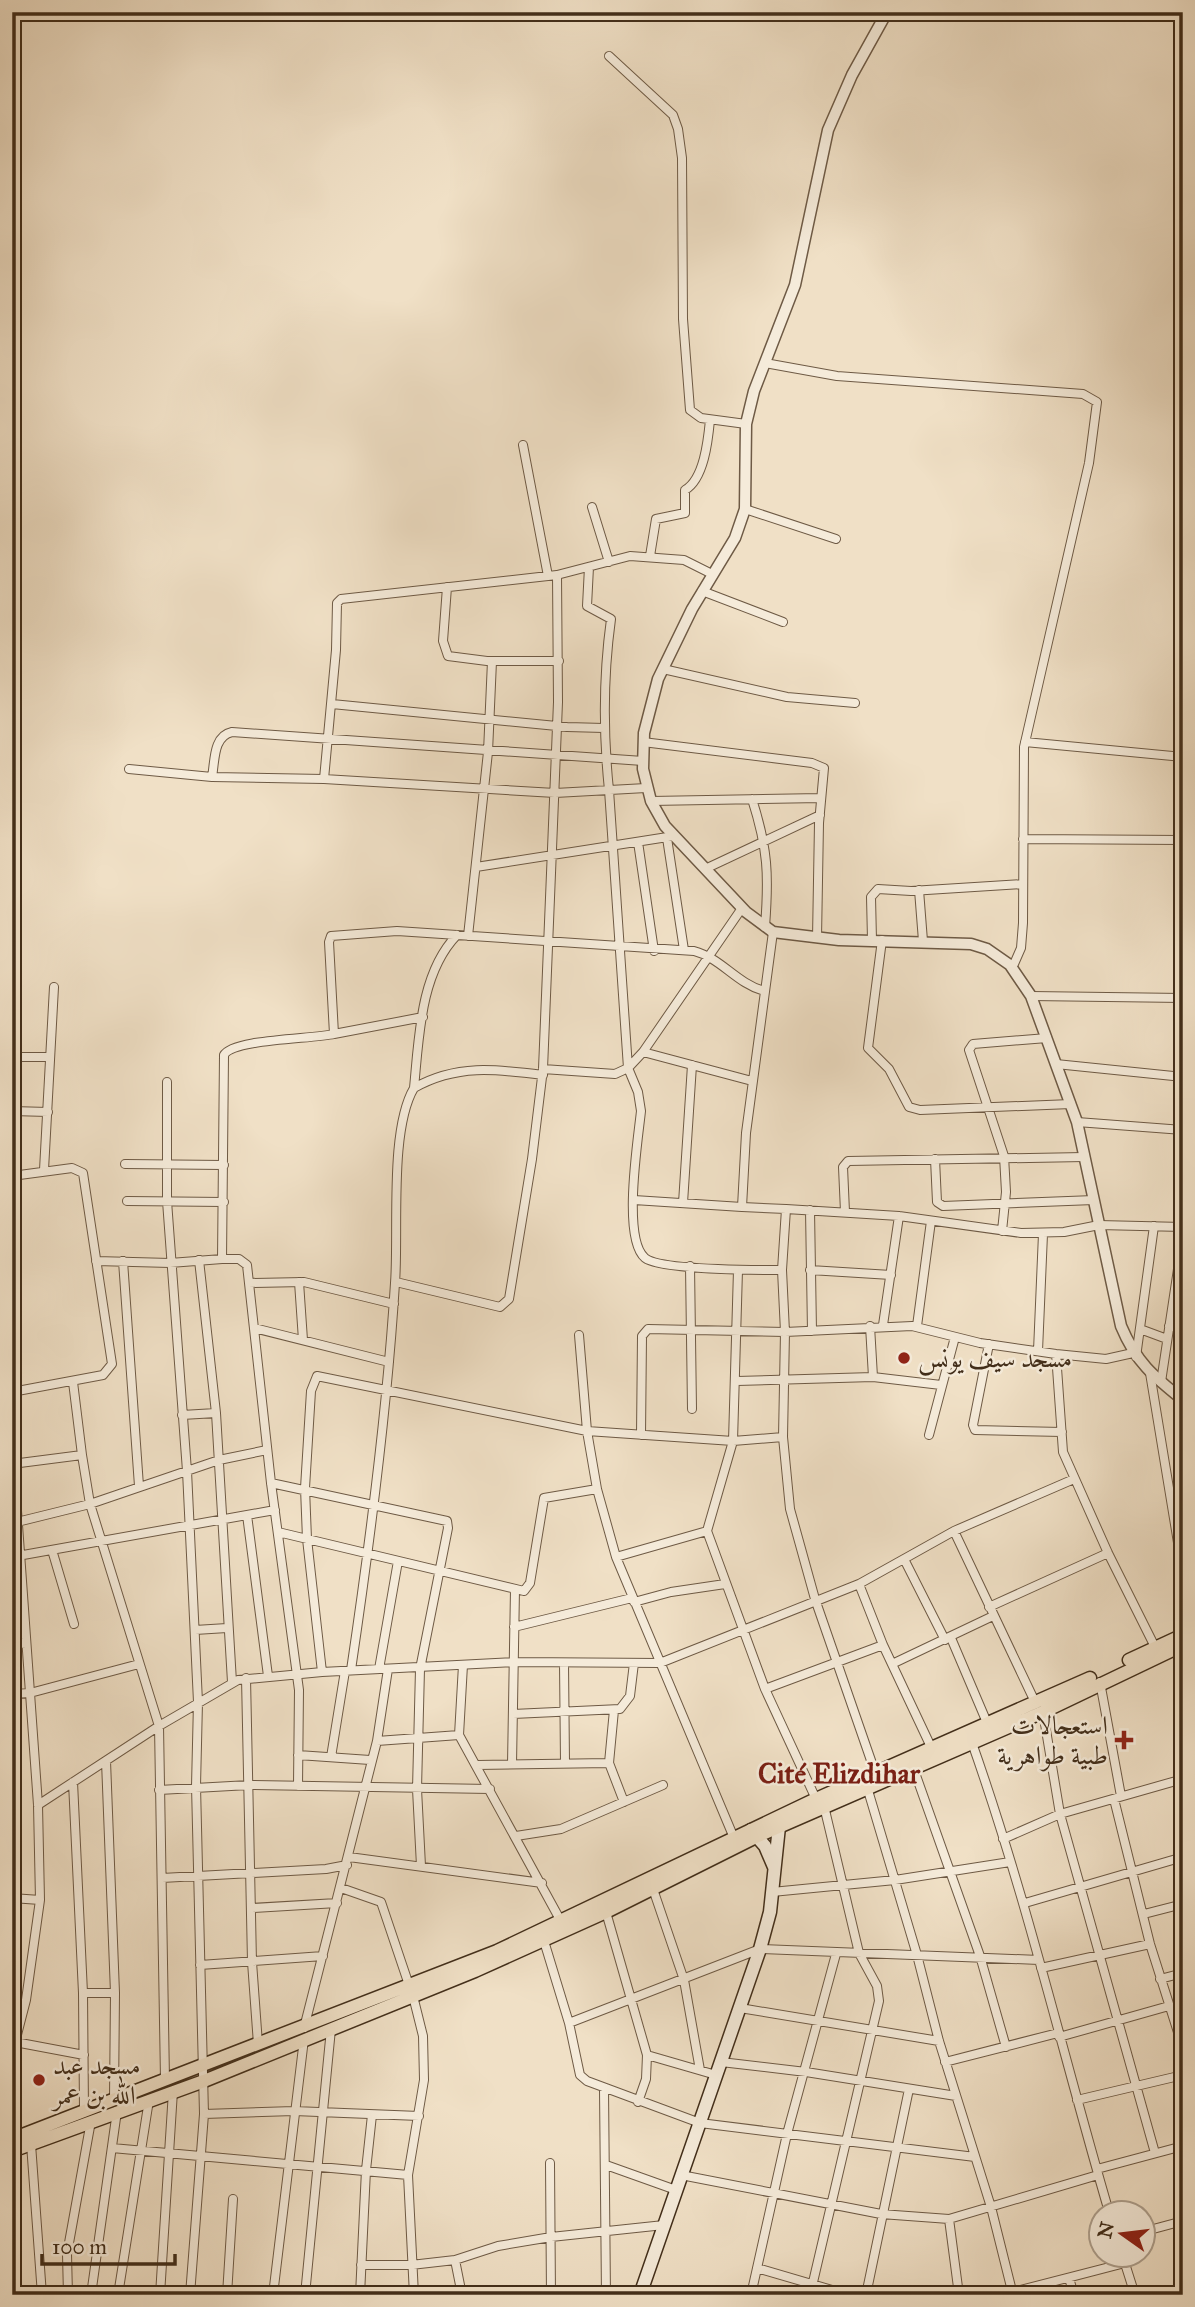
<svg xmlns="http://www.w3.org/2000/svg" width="1195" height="2307" font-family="'IM FELL Great Primer',Amiri,serif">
<rect width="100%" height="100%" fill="#f0e0c6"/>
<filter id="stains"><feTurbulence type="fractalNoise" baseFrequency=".00286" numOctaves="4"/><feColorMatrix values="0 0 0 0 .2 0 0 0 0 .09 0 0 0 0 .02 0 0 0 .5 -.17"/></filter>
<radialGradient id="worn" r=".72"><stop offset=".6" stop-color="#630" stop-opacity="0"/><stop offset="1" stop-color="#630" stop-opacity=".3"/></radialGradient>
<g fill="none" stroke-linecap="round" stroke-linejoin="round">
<!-- minor casing -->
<g stroke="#6e5a45" stroke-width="10">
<path id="minor" d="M609,56L673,115L678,129L682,158L683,319L690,410L701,418L746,424
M765,363L837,376L1083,394L1097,402L1089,463L1024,747L1023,923L1021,948L1014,964L1010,965
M523,445L548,576
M592,507L609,562
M745,509L836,539
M650,556L656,519L685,513V490C704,479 708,441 710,420
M589,567L587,606L611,619C603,677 603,732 609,790L628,1068L638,1092L641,1111C638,1140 622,1239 645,1258C660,1270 758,1270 782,1270
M447,587L443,641L448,656L487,661H559
M702,591L783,622
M663,669L787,697L855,703
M332,704L567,727L604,728
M643,742L812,763L824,768L819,823L817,938
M1025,742L1183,757
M129,769L212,777L324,779L555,793L646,788
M212,777C215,761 213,736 232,732L643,761
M324,779L336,650L337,603L341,599L557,575L630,556L684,560L712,574
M752,799C768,849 769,875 765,927
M651,801L821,798
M667,838L684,950
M1023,839L1183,840
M638,842L654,951
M476,867L674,836
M705,869L820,815
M919,890L923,941
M773,932L746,1133L742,1207L786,1209L782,1270L785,1332L783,1437L790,1509L815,1599L875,1772
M468,936L488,752L492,661
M872,940L871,897L878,889L911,891L1023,884
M882,940L868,1048L889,1069L909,1107L920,1110L1071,1104
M1031,996L1183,998
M334,1034L423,1017
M643,1052L752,1081
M12,1057H50
M1056,1064L1183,1077
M543,1069L615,1074L628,1068L643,1052L742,908
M167,1082V1201L187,1471L198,1702L196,1786L204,2114L190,2295
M414,1088C419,1038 420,973 457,935
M12,1111L48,1112
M1077,1122L1183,1130
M935,1159L937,1202L943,1206L1094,1200
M125,1164L224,1165
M44,1170L54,987
M12,1176L72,1168L83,1173L112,1364L103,1375L12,1392
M634,1200L742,1207
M127,1201L224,1202
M683,1203L692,1065
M786,1209L899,1216L1021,1233L1064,1232L1099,1225L1183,1227
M810,1210L812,1331
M845,1212L843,1167L848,1161L1084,1157
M1002,1231L1006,1192L1004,1156L969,1050L973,1044L1047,1038
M222,1259H239L247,1265L271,1483L299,1690L298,1786
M199,1260L216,1413L232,1682
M96,1261L170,1263L222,1259L224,1055C232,1039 313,1039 334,1034L329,942L331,936L397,931L694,951C721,958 736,983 764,991
M123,1261L139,1486
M690,1266L692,1409
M810,1270L891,1275
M299,1282L303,1340
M396,1282L500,1307L509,1299L532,1159L543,1069L558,702L557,575
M249,1283L304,1282L394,1304
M883,1325L899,1216
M870,1326L873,1377
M917,1326L931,1221
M1169,1326L1183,1328
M254,1328L389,1362
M1140,1329L1167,1339
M579,1335L587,1431L597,1489L616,1557L734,1838
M989,1344L973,1425L975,1430L1062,1432
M1038,1351L1043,1234
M1056,1354L1063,1452L1108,1553L1155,1647
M1136,1357L1154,1226
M1150,1373L1183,1573
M737,1381L873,1377L941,1385
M1161,1382L1183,1236
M182,1415L216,1413
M641,1435L642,1336L648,1329L785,1332L912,1326L980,1343L1056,1354L1106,1359L1133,1353
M929,1435L955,1337
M783,1437L733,1441L707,1531L765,1689L816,1799
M12,1441L38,1805L40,1900L26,2000L12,2054
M82,1455L90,1504L159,1726L165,2080
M12,1464L82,1455L73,1382
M271,1483L447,1521L448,1528L420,1669L417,1789L421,1866
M247,1515L268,1676
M17,1522L90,1504L219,1460L267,1450
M954,1531L1036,1704
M278,1532L524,1591L530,1583L544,1498L597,1489
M52,1550L74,1624
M12,1557L275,1510
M616,1557L707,1531
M904,1559L945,1640
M859,1584L883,1645L932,1749
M634,1602L671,1592L725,1584
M989,1607L1108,1553
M514,1627L632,1598
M195,1630L227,1628
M951,1638L988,1725
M12,1643L26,1644
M564,1663L565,1763
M892,1664L993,1616
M463,1665L459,1735L563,1925
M379,1669L398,1561
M351,1670C370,1542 387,1413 395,1283C399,1232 389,1130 414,1088C456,1064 496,1069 543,1075
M322,1672L307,1539L305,1488L311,1391L317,1376L587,1431L733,1441L738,1270
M246,1678L252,1962L258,2044
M1100,1682L1121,1796
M765,1689L883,1645
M12,1694L30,1693L139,1664
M1043,1712L1060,1814L1155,2153
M513,1714L620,1709L630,1696L634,1663
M971,1740C1026,1895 1063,2055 1109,2212
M377,1741L388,1669
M298,1755L370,1760
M331,1757L345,1671
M106,1761L115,1993L114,2099
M609,1763L624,1802
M512,1764L515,1589
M477,1765L609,1763L614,1710
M913,1767L980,1956L1006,2047
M73,1782L83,1993L84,2111
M867,1787L917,1955L939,2041L991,2207L1013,2295
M159,1790L249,1785L490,1789
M1114,1799L1150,1944L1183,2048
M38,1805L159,1726L238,1680L322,1672L516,1662L660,1663L859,1584L954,1531L1074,1479
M516,1836L561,1829L663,1785
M1003,1839L1060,1814L1183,1779
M349,1857L542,1883
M162,1878L326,1869L347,1865
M341,1888L381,1902L410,1988
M653,1889L684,1980L700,2070
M772,1892L895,1880L1010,1862
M12,1898L40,1900
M1025,1903L1183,1857
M252,1908L337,1903
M606,1912L647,2055L646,2079L638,2102
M1144,1914L1183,1904
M544,1941L569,2023L580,2075L587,2081L700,2123L975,2157
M200,1965L323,1956
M1041,1968L1150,1944
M1160,1979L1183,1973
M83,1993H115
M413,1996L423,2036L424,2080L408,2175L414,2295
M740,2008L939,2041
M569,2023L760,1949L1039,1960
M304,2028L377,1741L459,1735
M1059,2037L1169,2006
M15,2042L84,2055
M647,2055L716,2075
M721,2062L806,2072L956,2096
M945,2062L1058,2033
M604,2089L606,2295
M1077,2100L1183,2075
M204,2114L294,2111L419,2116
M31,2144L42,2295
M112,2148L408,2175
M550,2163L551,2295
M606,2165L676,2190
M1097,2169L1183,2146
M681,2175L881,2214L949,2219L1098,2175
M949,2219L959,2295
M1142,2232L1183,2221
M1122,2254L1135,2295
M455,2260L462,2295
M361,2265H411L455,2260L498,2246L551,2237L664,2225
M757,2268L849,2295
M1069,2278L1074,2295
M1013,2292L1125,2263
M68,2295L67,2254L91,2121
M91,2295L117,2111
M118,2295L149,2100
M160,2295L173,2091
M227,2295L233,2199
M273,2295L304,2039
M305,2295L331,2029
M360,2295L366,2170L372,2115
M751,2295L787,2134L836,1954
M810,2295L879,2001L877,1986L859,1953L824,1806
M866,2295L909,2089
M1176,2295H1178"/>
</g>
<!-- tertiary casing -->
<g stroke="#6e5a45" stroke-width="13">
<path id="tertiary" d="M887,12L852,75L828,130L795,285L754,391L746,424L745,509L735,538L692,609L658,679L644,733L643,769L651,801L665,826L746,912L773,932L839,940L971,944L987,949L1010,965L1031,996L1077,1122L1121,1326C1136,1362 1153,1376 1183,1400"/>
</g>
<!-- secondary casing -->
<g stroke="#422e1a" stroke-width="15">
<path id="secondary" d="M751,1830L765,1846L774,1867
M640,2295L760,1949L770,1912L780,1817"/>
</g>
<!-- primary casing -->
<g stroke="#422e1a" stroke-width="15">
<path id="primary" d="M1129,1660L1183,1635
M12,2139L497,1951L816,1799L1090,1678
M12,2151L204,2081L475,1971L606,1912L758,1836L1043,1712L1183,1645"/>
</g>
<!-- minor -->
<use href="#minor" stroke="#f5ebda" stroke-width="8"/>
<!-- tertiary -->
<use href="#tertiary" stroke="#f5ebda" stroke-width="10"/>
<!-- secondary -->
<use href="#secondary" stroke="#f5ebda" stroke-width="12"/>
<!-- primary -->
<use href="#primary" stroke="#f0e0c6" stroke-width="12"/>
</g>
<!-- markers -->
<g fill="#8f2418" stroke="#f5ebda" stroke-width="2.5">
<circle cx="904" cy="1358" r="7"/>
<path d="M1120.5 1729.5h7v7h7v7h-7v7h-7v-7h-7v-7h7z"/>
<circle cx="39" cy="2080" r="7"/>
</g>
<g text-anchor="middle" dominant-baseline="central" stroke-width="5" stroke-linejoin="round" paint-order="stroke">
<!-- poi labels -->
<g font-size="26" fill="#422e1a" stroke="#f5ebda" text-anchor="start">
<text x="918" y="1358">مسجد سيف يونس</text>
<text x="1108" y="1725" text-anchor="end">استعجالات<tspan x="1108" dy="30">طبية طواهرية</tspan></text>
<text x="53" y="2065">مسجد عبد<tspan x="53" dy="30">الله بن عمر</tspan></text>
</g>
<!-- neighbourhood labels -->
<g font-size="28" font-weight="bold" fill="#7a1f14" stroke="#f5ebda">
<text x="839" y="1773">Cité Elizdihar</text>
</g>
</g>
<!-- margin -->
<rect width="1195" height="2307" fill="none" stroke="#f0e0c6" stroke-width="42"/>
<rect x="14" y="14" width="1167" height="2279" fill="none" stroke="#422e1a" stroke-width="3.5"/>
<rect x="21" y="21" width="1153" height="2265" fill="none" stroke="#422e1a" stroke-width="2"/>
<!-- north arrow -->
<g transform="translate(1122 2234) rotate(284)"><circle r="33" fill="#f5ebda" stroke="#ad9f8d" stroke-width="2"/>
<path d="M0-5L12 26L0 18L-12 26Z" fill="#8f2418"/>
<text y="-10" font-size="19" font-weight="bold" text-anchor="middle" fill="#422e1a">N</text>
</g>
<!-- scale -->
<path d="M42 2254v10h133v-10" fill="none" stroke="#422e1a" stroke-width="3.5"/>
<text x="52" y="2254" font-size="21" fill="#422e1a" stroke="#f5ebda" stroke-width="5" paint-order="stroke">100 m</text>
<rect width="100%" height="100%" filter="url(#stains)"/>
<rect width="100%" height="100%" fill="url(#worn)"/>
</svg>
